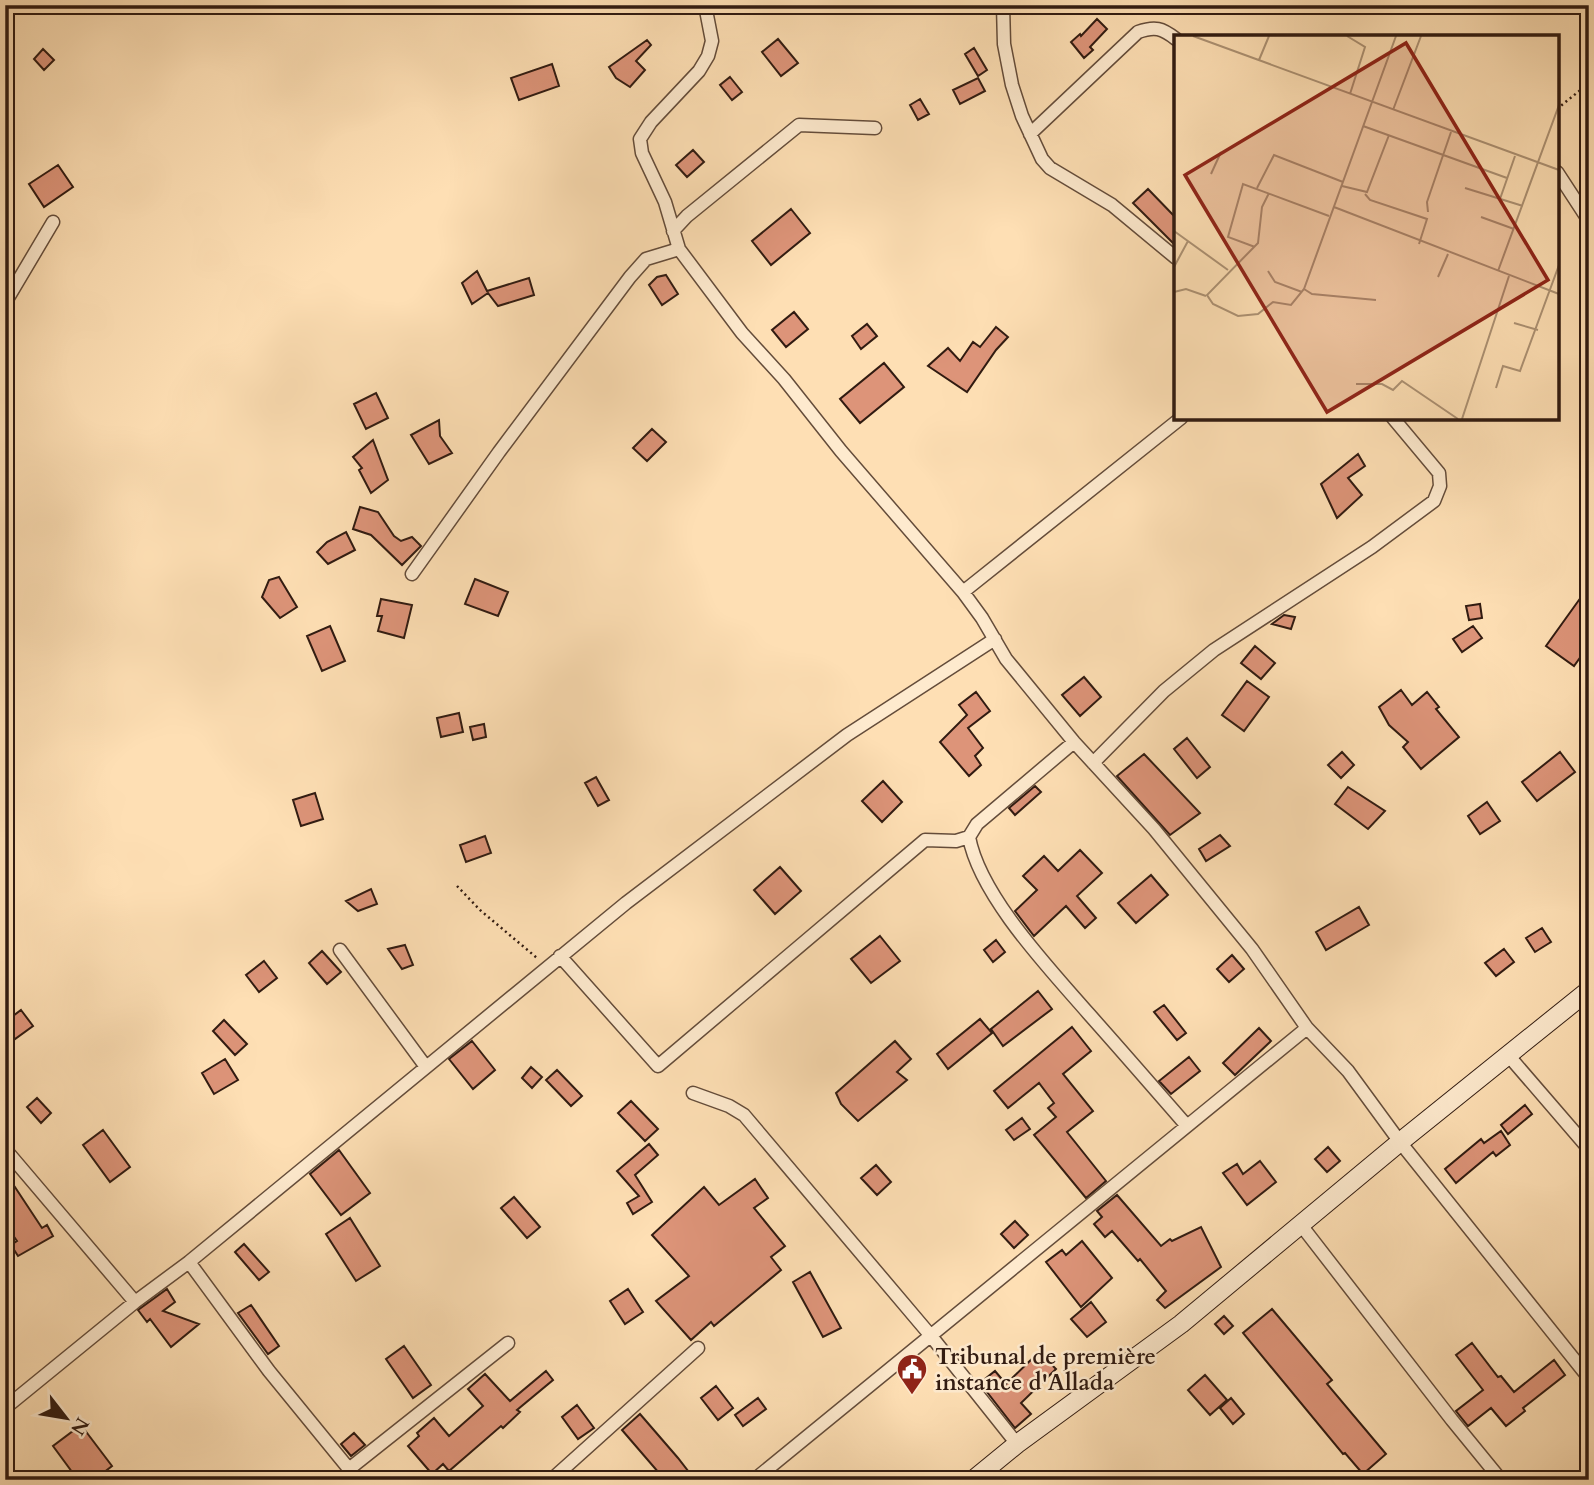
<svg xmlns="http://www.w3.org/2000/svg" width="1594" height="1485" font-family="Cardo,serif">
<rect width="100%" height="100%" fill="#fedfb4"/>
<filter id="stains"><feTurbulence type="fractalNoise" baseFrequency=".00286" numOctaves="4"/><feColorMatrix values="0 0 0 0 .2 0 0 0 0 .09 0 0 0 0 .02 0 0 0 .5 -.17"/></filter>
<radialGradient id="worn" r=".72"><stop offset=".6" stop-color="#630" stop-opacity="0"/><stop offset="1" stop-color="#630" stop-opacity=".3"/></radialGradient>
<!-- building -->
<path fill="#dd9479" stroke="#311b11" stroke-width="2" d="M1097,19L1107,29L1090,47L1093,50L1084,58L1071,42L1080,34L1081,36Z
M778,39L798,63L781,76L762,52Z
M647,40L651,45L636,61L645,70L630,87L616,78L609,67Z
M974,48L987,70L978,76L965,54Z
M43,49L54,60L44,70L34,59Z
M552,64L559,86L519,100L511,78Z
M730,77L742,92L732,100L720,85Z
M978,78L985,91L960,104L953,90Z
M920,99L929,114L918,120L910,105Z
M693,150L704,162L687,177L676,165Z
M58,165L73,187L44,207L29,184Z
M1148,189L1176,218V246L1133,203Z
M791,209L810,233L771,265L752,241Z
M477,271L487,291L529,278L534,295L498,306L488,293L472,304L462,283Z
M666,275L678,294L662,305L649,285L657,277Z
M794,312L808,329L786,347L772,330Z
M867,324L877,336L861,349L852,336Z
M996,327L1008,337L996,350L967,392L928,366L948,348L960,361L973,342L980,347Z
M884,363L904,387L860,423L840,399Z
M376,393L388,418L366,429L354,404Z
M439,420L440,436L452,453L429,464L411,435Z
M652,429L666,442L647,461L633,448Z
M373,440L388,480L371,493L359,470L362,468L353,457Z
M1358,454L1365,466L1348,478L1362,495L1337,518L1321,484Z
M360,507L378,512L394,536L401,541L412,537L421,546L402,565L371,535L353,529Z
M346,532L355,550L328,564L317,552L327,542Z
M279,577L297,607L280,618L262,597L269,580Z
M475,579L508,592L498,616L465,604Z
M1589,586V645L1574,666L1546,646Z
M381,599L412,605L404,638L378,631L382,616H377Z
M1480,604L1482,618L1469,620L1466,606Z
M1284,615L1295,617L1291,629L1272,624Z
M330,626L345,661L322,671L307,636Z
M1473,626L1482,638L1462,652L1453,639Z
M1255,646L1275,663L1261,679L1241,663Z
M1084,677L1101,697L1080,716L1062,695Z
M1247,681L1269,697L1244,731L1222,715Z
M1401,690L1412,705L1427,692L1439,707L1436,709L1459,737L1421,769L1403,747L1408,742L1389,725L1379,707Z
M976,692L990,711L968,728L983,748L975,756L981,765L969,776L940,742L967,715L959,705Z
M459,713L463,732L441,737L437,718Z
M484,724L486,737L473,740L470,727Z
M1187,738L1210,767L1197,778L1174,749Z
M1342,752L1354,765L1341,778L1328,765Z
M1560,752L1575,772L1537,801L1522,782Z
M1144,754L1200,813L1170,835L1117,776Z
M596,777L609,800L598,806L585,783Z
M883,781L902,802L882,822L862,801Z
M1035,786L1041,792L1015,815L1009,808Z
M1348,787L1385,811L1368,829L1335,804Z
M315,793L323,819L301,826L293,800Z
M1487,802L1500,821L1480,834L1468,816Z
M1220,835L1230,846L1206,861L1199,849Z
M485,836L491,853L466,862L460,845Z
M1080,850L1102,873L1077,896L1096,918L1085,928L1066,906L1034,936L1015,911L1037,890L1023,876L1044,856L1058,871Z
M780,867L801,891L775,914L754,890Z
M1151,875L1168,895L1136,923L1118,903Z
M371,889L377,904L358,911L346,901Z
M1359,907L1369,925L1326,950L1316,932Z
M1542,928L1551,942L1535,952L1526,938Z
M880,936L900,961L871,983L851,959Z
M996,940L1005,952L993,962L984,950Z
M405,945L413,965L402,969L388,949Z
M1504,949L1514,962L1496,976L1485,963Z
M322,951L341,972L327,984L309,963Z
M1232,955L1244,969L1229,982L1217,969Z
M264,961L277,978L259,992L246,975Z
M1038,991L1052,1009L1003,1046L991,1029Z
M1164,1005L1186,1033L1177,1040L1154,1012Z
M21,1010L33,1026L15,1039L5,1026V1022Z
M980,1019L992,1033L948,1069L937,1054Z
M224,1020L247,1044L235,1055L213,1031Z
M1072,1027L1091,1051L1063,1074L1093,1111L1067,1132L1106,1181L1086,1198L1034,1135L1056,1117L1048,1108L1054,1103L1039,1083L1008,1108L994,1091Z
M1259,1028L1271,1041L1235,1075L1223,1063Z
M472,1041L495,1070L473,1089L449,1059Z
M895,1041L911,1059L897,1072L907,1080L858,1121L841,1104L836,1093Z
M1189,1057L1200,1071L1171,1094L1159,1081Z
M225,1059L238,1080L214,1094L202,1073Z
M531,1067L542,1077L532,1088L522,1078Z
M557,1070L582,1096L571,1106L546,1080Z
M37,1098L51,1113L41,1123L27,1107Z
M631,1101L658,1129L645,1141L618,1113Z
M1525,1105L1532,1114L1508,1134L1501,1125Z
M1022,1118L1030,1129L1014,1140L1006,1130Z
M103,1130L130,1167L110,1182L83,1145Z
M1501,1131L1510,1145L1496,1156L1493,1152L1456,1183L1445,1169L1481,1139L1484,1143Z
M649,1144L658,1155L635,1175L652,1202L633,1214L627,1203L639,1196L617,1171Z
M1328,1147L1340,1161L1327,1172L1315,1159Z
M339,1150L370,1193L341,1215L310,1174Z
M1260,1161L1276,1182L1247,1205L1223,1173L1237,1164L1243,1174Z
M876,1165L891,1182L877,1195L861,1178Z
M5,1172L42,1228L47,1225L53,1236L18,1256L11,1245L17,1241L5,1224Z
M755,1179L768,1198L754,1208L785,1246L771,1257L781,1270L714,1326L711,1322L691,1340L656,1301L689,1276L652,1235L704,1187L719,1205Z
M1117,1195L1161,1246L1170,1239L1172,1241L1201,1227L1221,1267L1165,1308L1157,1300L1166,1291L1140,1259L1138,1261L1112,1231L1105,1237L1094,1224L1102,1217L1097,1211Z
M514,1197L540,1227L527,1238L501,1208Z
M350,1218L380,1266L356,1281L326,1234Z
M1015,1221L1028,1235L1014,1248L1001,1234Z
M1082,1241L1112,1278L1081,1307L1046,1262L1062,1250L1066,1255Z
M244,1244L269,1272L259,1280L235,1252Z
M810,1272L841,1328L823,1337L793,1282Z
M167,1289L175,1302L163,1311L199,1324L171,1347L150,1319L147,1322L138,1310Z
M628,1289L643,1312L625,1324L610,1301Z
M1091,1302L1106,1322L1087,1337L1071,1319Z
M251,1305L279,1346L268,1354L238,1313Z
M1272,1309L1332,1380L1327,1384L1386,1454L1363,1474L1345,1453L1343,1454L1243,1333Z
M1224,1316L1233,1326L1224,1334L1215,1324Z
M1472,1343L1498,1377L1501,1376L1514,1392L1554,1360L1565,1375L1523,1408L1525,1411L1506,1426L1491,1408L1468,1426L1456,1411L1483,1390L1456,1355Z
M404,1346L431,1385L413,1398L386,1359Z
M1039,1352L1056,1369L1021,1403L1031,1414L1015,1428L980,1383L995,1371L1006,1384Z
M546,1371L553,1380L517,1410L520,1412L503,1428L501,1426L449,1471L443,1464L432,1474L408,1446L419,1436L417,1433L434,1418L449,1436L483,1406L468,1389L485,1374L510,1401Z
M1205,1375L1227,1400L1210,1415L1188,1390Z
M716,1386L733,1408L718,1420L701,1398Z
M758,1398L766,1409L743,1426L735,1415Z
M1231,1398L1244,1414L1233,1424L1220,1408Z
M577,1405L594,1428L578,1439L562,1417Z
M640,1414L678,1458L695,1480H665L622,1430Z
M81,1425L112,1466L94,1480H78L53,1446Z
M354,1433L365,1445L351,1456L341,1444Z"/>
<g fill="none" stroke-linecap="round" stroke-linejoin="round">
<!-- street casing -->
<g stroke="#644c3a" stroke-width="15">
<path id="street" d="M705,5L712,41L708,56L699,71L651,122L640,139L642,153L665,202L679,249L742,333L784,379L841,451L963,592L982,618L1006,659L1074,742L1154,829L1252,949L1307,1028L1348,1071L1400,1142L1589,1378
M1003,5L1004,44L1012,85L1022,116L1042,159L1050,168L1112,205L1176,258
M1030,134L1138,32C1155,26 1162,28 1176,39
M1557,172L1589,221
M673,231L687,216L799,125L875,128
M5,303L53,222
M412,574L499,452L630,277L646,259L679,249
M963,592L1181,418
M1074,742L977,824L969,837C980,896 1049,968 1088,1013C1121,1050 1154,1088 1187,1126
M1093,763L1164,691L1214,650L1372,547L1434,501L1440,486L1439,473L1393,418
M340,950L426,1067
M560,956L658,1066L925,840L956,841L969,837
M1508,1055L1589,1149
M693,1093L729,1106L744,1115L931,1336L1017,1444
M5,1149L135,1302
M1301,1225L1452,1420L1501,1480
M189,1262L269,1371L358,1480
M5,1408L135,1302L189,1262L626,903L847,735L995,639
M349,1469L508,1343
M551,1480L698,1348
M754,1480L1307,1028"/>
</g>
<!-- secondary casing -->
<g stroke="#311b11" stroke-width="20">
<path id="secondary" d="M973,1480L1017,1444L1181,1324L1400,1142L1589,990"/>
</g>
<!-- path -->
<path stroke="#311b11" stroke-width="2.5" stroke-dasharray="2 3.5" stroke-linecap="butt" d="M1557,109L1589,83
M457,886L480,910L537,958"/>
<!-- street -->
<use href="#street" stroke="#feeace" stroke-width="12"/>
<!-- secondary -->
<use href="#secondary" stroke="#feeace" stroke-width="18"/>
</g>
<!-- icons -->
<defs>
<g id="civic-pin" transform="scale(1.575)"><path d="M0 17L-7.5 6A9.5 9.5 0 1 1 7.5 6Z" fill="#8f2418" stroke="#feeace"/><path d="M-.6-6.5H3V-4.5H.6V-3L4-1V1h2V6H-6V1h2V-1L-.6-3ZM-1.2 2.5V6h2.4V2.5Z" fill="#fff"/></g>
</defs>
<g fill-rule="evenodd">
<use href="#civic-pin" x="912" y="1369"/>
</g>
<g text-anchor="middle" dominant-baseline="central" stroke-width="5" stroke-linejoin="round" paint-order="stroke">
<!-- poi labels -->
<g font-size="23" font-weight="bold" fill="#311b11" stroke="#feeace" text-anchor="start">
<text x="935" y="1356">Tribunal de première<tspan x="935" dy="26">instance d'Allada</tspan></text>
</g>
</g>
<!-- overview -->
<g transform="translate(1174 35)">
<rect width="385" height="385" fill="#fedfb4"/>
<path fill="none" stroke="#ac9173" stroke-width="2" d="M19,1L385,135M173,1L191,12L176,59M85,25L95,1M219,75L247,1M189,91L333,143M37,139L47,117M168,151L193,157L215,100M83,153L100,120L169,147M291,153L349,171M95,158L88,172L84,208L33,260L39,269L64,281L84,279L99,267L117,270L130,254L222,1M191,159L196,165L253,184L245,209M326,164L341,121M160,172L385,259M254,177L253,167L277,97M307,182L340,194M0,196L54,235M81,212L54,202L69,149L155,181M0,232L14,206M94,236L101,247L128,257M324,236L385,70M264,242L274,219M130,254L138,259L202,265M0,257L12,254L32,261M340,288L364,295M182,349H208L219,355L228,346L284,384M322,353L329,331L346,336L385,230M288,384L335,241"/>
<path fill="#8f2418" fill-opacity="0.15" stroke="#8f2418" stroke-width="3.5" d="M232,8L374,245L153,377L11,140Z"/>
<rect width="385" height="385" fill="none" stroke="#311b11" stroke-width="3.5"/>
</g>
<!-- margin -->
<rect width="1594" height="1485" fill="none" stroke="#fedfb4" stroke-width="28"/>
<rect x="7" y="7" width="1580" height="1471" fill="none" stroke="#311b11" stroke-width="3.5"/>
<rect x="14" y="14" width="1566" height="1457" fill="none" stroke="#311b11" stroke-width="2"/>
<!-- north arrow -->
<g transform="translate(66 1418) rotate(121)" stroke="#feeace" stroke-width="5" paint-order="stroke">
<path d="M0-5L12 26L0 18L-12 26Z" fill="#311b11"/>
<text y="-10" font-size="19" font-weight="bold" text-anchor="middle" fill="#311b11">N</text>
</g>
<rect width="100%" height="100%" filter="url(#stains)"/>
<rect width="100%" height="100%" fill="url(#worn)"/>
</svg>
